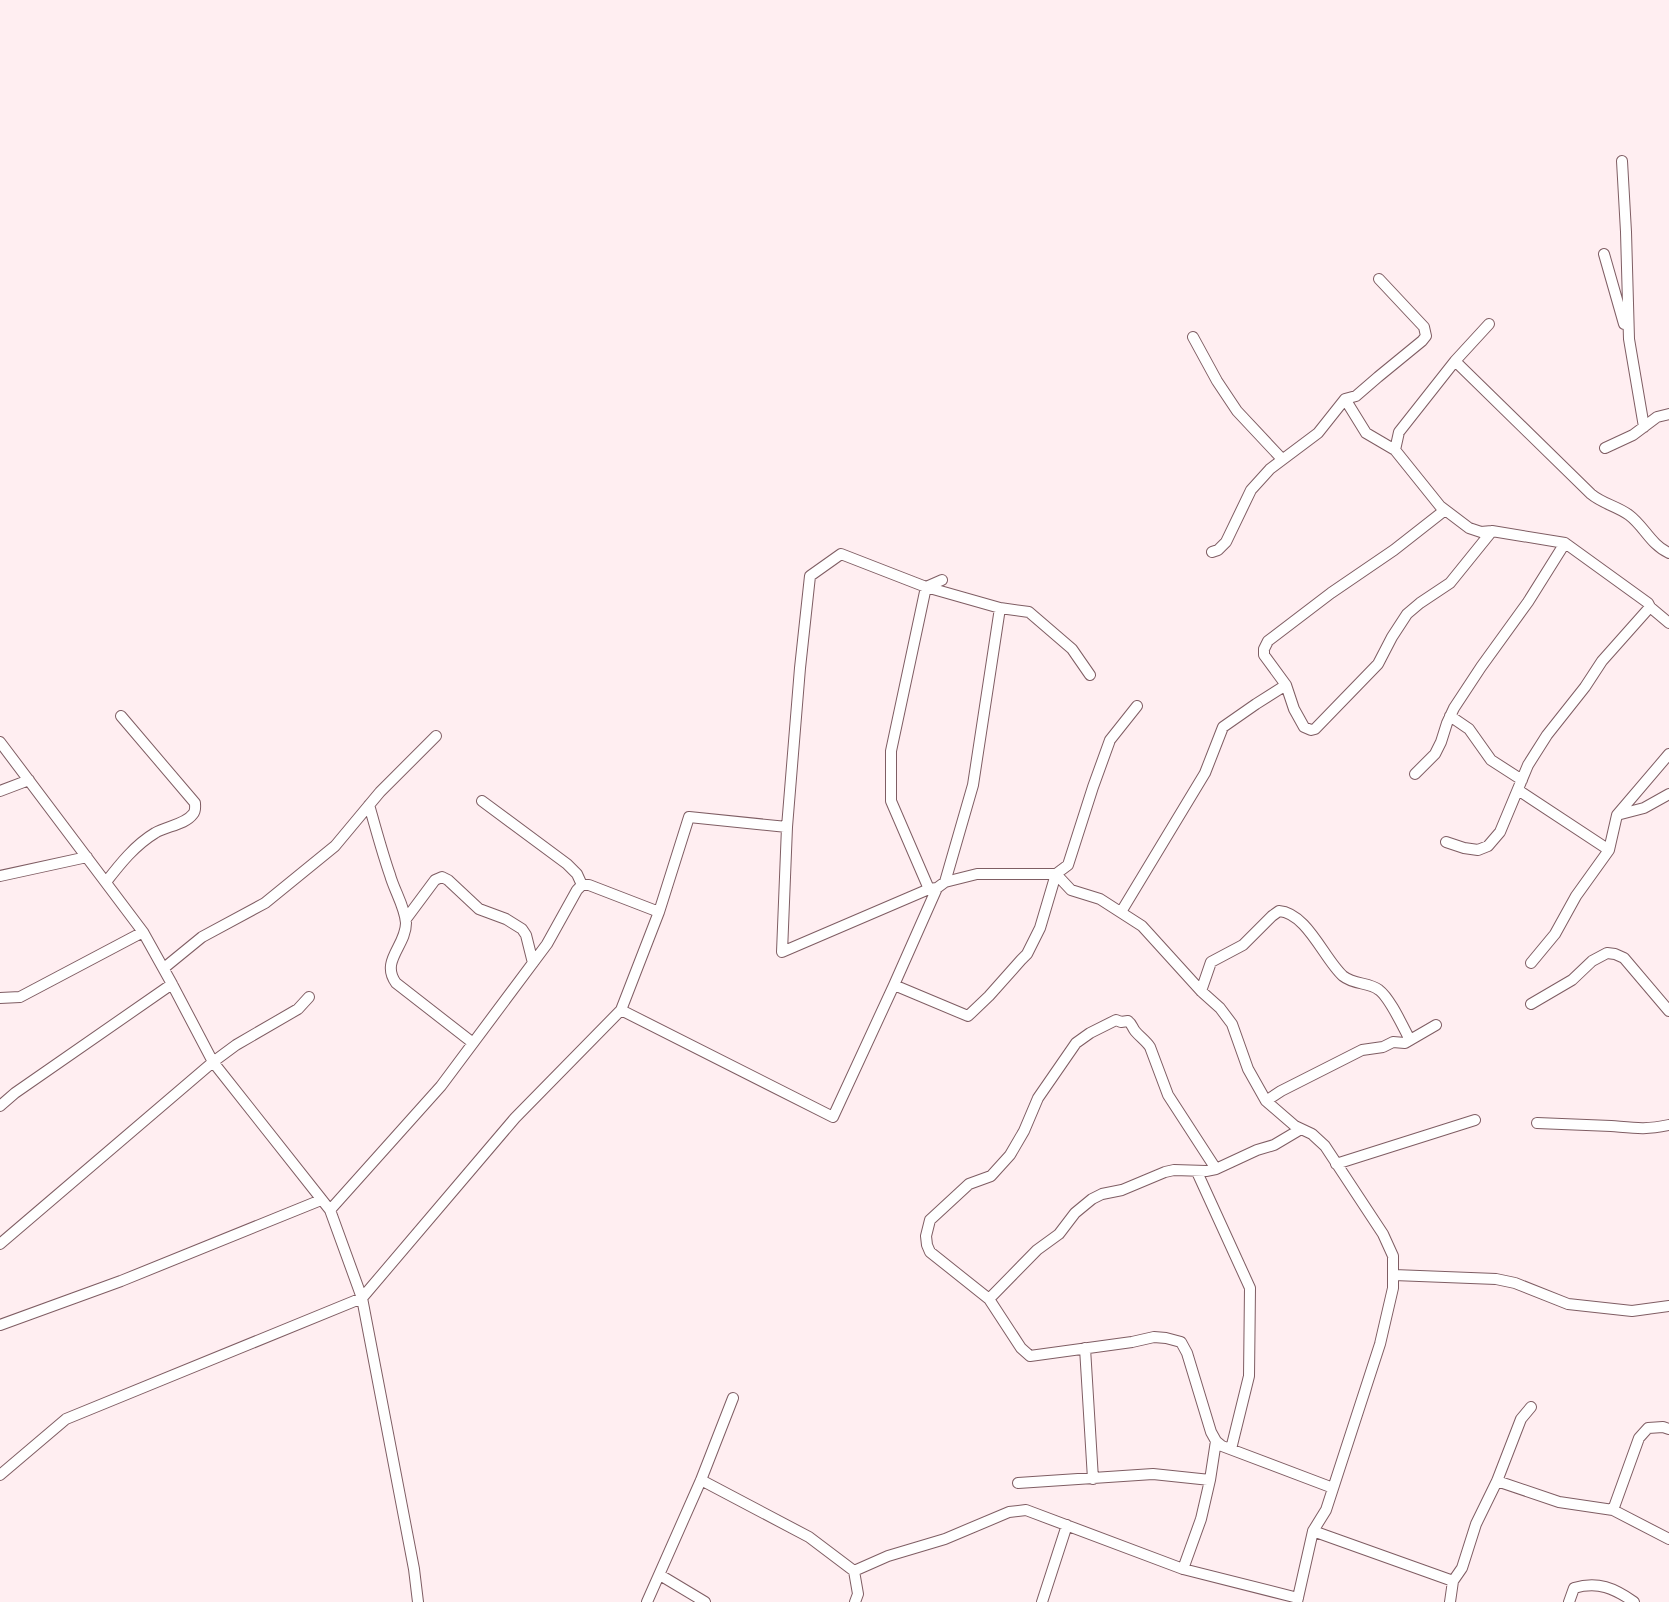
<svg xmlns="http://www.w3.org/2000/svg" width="1669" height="1602" font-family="'DejaVu Sans',sans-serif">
<rect width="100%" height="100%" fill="#ffeef1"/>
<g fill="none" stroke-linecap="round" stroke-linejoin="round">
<!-- minor casing -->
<g stroke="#7f5d63" stroke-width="12">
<path id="minor" d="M1622,161L1626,232L1629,339L1644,427
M1604,254L1624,324
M1193,337L1217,381L1237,411L1282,459
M1455,361L1591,494C1603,504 1617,506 1629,515C1644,526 1651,545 1669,553
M1345,399L1366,433L1395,450L1440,506L1469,528L1481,532L1492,531L1565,543L1648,603L1650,607L1669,623
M1605,448L1633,435L1657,417L1669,414
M1395,450L1399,432L1455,361L1489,324
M1445,510L1394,550L1331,593L1268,641L1264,649V655L1286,685L1294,709L1304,727L1311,730L1315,729L1378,664L1392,637L1407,614L1420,603L1450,583L1492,531
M1212,552L1218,550L1226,542L1251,490L1270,469L1318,433L1345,399L1356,396L1378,377L1422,341L1426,336L1424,327L1379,279
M1090,675L1072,649L1029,612L1000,608L926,587L841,554L810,576L800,668L787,827L782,952L929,889L937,888L945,882L977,874H1056L1071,890L1100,899L1142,926L1201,991L1220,1008L1232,1024L1248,1069L1266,1101L1295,1126L1312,1134L1325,1146L1383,1234L1393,1256V1288L1380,1344L1326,1510L1313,1531L1297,1602
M1450,716L1469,729L1491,760L1522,780
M0,742L143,932L172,984L213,1062L330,1210L362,1298L414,1569L418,1602
M1415,774L1435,754L1441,742L1447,723L1454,708L1481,667L1528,602L1565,543
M1518,790L1609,850
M0,791L29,780
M482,801L567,864L577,874L582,885
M369,805C376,829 382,852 390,875C394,890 405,907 406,923C406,946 380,961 396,983L473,1043
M1617,815L1644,808L1669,794
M1446,842L1464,848L1478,850L1488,846L1500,832L1528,765L1547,735L1585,687L1602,661L1650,607
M0,876L87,857
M106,882C120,864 135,845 155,833C166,826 185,825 193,814C196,811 195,807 195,803L121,716
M945,882L973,785L1000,608
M929,889L891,801V751L926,587L942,580
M1121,912L1205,773L1223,727L1256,704L1286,685
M406,919L435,880L442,877L448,880L479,909L506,919L522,929L526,935L533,963
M1531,963L1555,934L1576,896L1609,850L1617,815L1669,754
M164,968L202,937L265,903L335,846L380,792L436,736
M894,985L968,1016L989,996L1021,960L1027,954L1040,928L1056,874L1068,865L1093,787L1110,740L1137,706
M1201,991L1211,962L1243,945L1272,916L1279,911C1307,913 1324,959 1343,976C1354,985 1369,982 1379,990C1390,998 1403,1027 1410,1040
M0,998L20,997L143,932
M1531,1004L1572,980L1592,961L1607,953L1615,954L1624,958L1669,1011
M621,1010L833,1117L894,985L937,888
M1266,1101L1281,1091L1362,1050L1383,1047L1393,1042L1405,1043L1436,1025
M0,1106L15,1093L172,984
M1537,1123C1562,1124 1586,1125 1611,1126C1635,1128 1645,1130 1669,1125
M1336,1164L1475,1120
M1216,1169L1168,1095L1150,1047C1146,1041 1140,1037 1135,1031C1132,1027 1132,1024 1128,1021L1121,1022L1116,1020L1090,1033L1076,1043L1038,1098L1024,1131L1010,1155L991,1176L969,1184L930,1220L926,1236L927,1245L930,1252L989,1299L1021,1348L1030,1356L1132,1342L1154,1337L1166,1338L1181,1342L1187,1353L1211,1432L1216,1441L1222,1446L1333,1488
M1197,1172L1250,1288L1249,1376L1231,1449
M330,1210L441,1086L547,944L577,890L582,885H589L659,912L689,817L787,827
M0,1244L213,1062L236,1045L298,1009L309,997
M1394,1275L1496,1279L1515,1283L1568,1304L1632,1311L1669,1306
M989,1299L1037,1250L1059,1234L1075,1213L1092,1199L1102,1194L1122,1190L1165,1172L1174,1170L1206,1171L1216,1169L1257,1150L1274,1145L1301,1129
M0,1325L121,1281L321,1200
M1085,1348L1093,1479
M0,1475L66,1419L362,1298L515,1118L621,1010L659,912
M701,1480L809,1537L854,1571L858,1594L855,1602
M1497,1481L1559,1502L1613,1510L1669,1539
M1018,1483L1153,1474L1210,1480
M1613,1510L1639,1438L1648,1428L1663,1427L1669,1429
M1313,1531L1453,1581
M1183,1569L1201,1519L1210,1480L1216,1441
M854,1571L888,1556L945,1539L1009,1512L1026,1510L1183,1569L1298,1598
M660,1575L705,1602
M647,1602L701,1480L733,1398
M1042,1602L1067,1525
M1450,1602L1453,1581L1462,1568L1476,1524L1497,1481L1521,1419L1531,1407
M1569,1602L1574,1588C1598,1581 1614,1588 1634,1602"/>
</g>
<!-- minor -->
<use href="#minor" stroke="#fff" stroke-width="10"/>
</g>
</svg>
